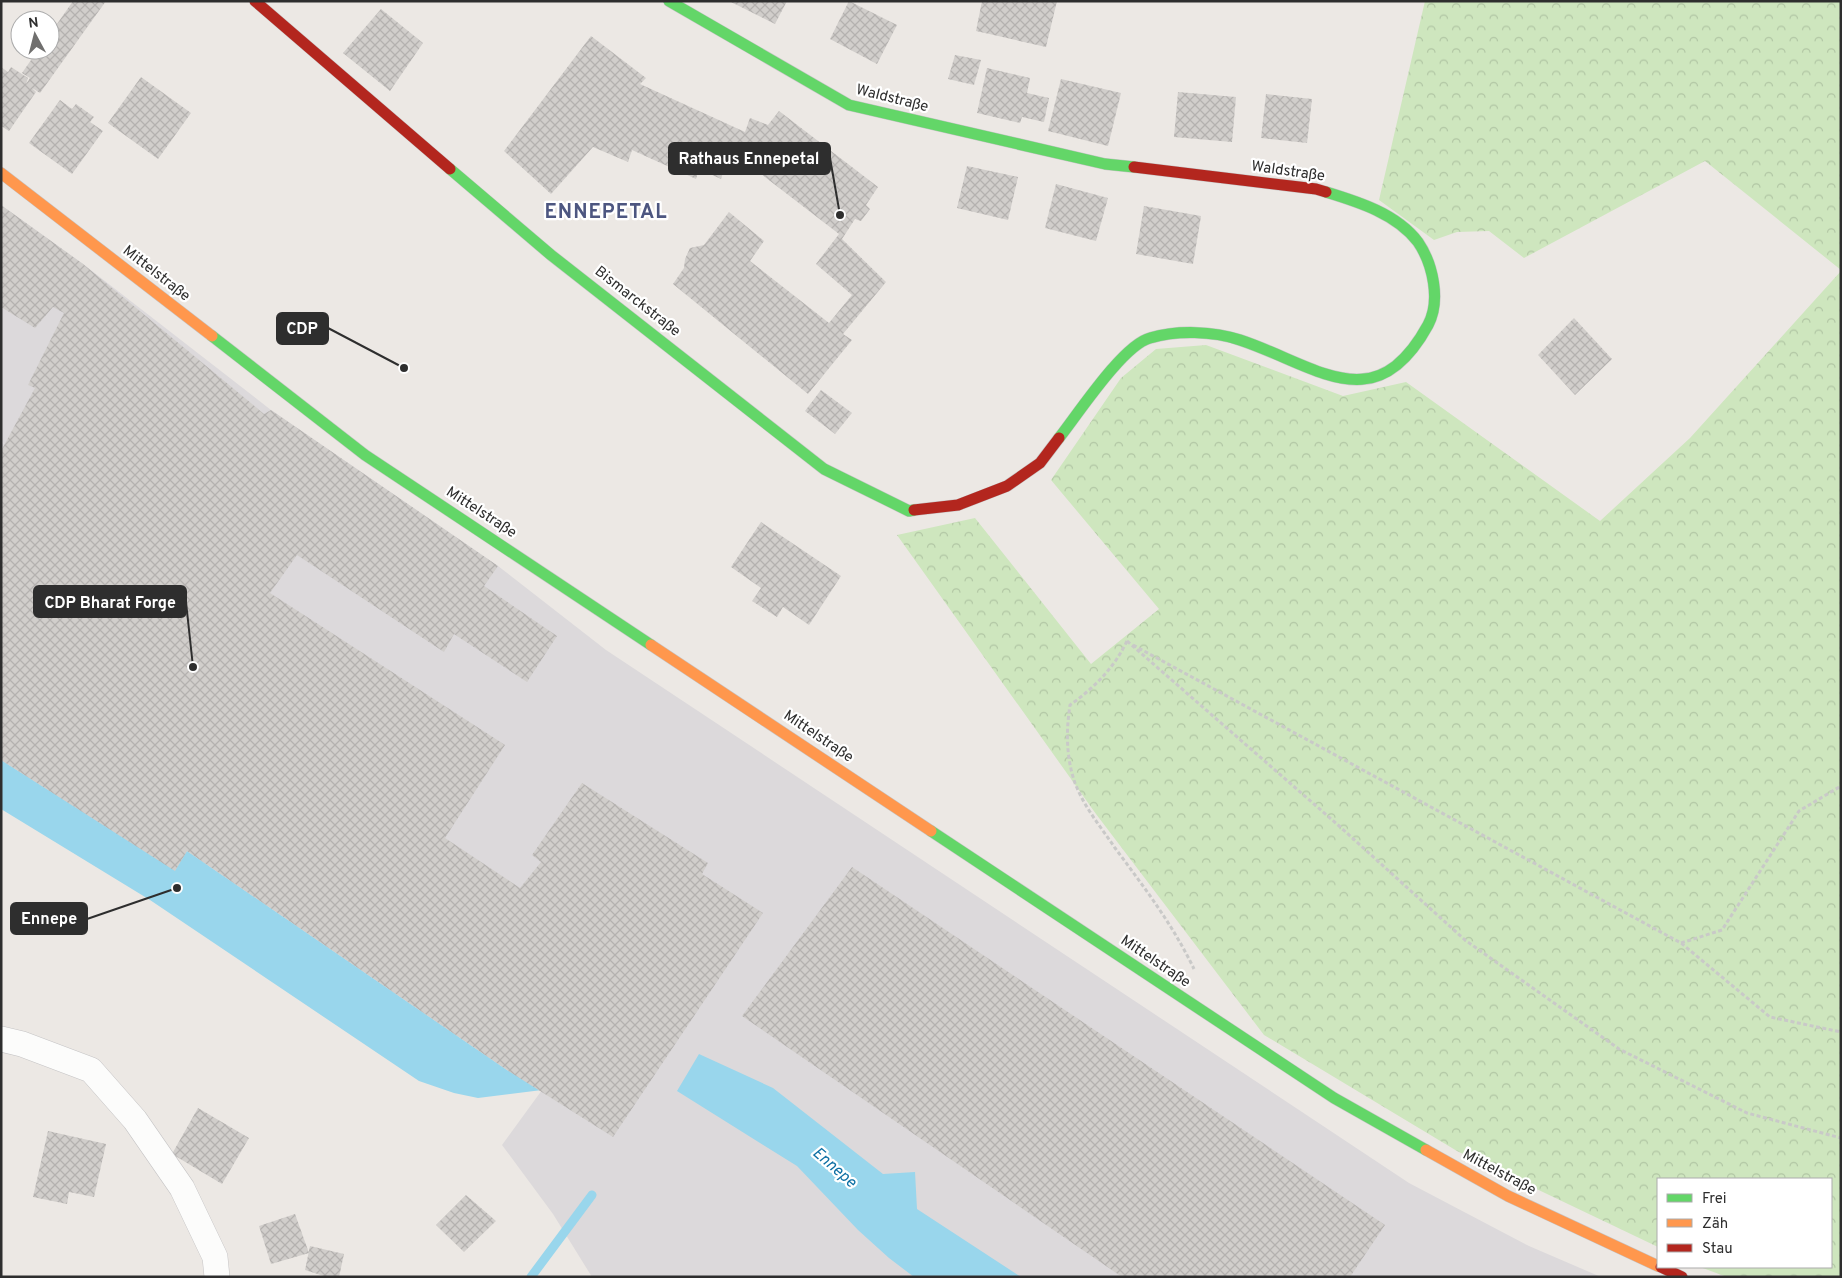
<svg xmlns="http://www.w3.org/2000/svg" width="1842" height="1278" font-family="Overpass,sans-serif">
<defs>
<pattern id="forest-crowns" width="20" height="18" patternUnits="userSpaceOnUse" patternTransform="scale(1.25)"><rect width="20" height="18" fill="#cee6be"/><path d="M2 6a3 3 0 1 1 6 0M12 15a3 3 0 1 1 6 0" fill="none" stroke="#b1c6a4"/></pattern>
<pattern id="building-cross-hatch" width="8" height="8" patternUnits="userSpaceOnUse" patternTransform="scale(1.25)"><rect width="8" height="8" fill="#d1cecb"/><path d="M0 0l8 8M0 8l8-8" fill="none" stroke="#b4b1af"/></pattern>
</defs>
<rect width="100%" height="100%" fill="#ece8e4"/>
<!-- industrial -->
<path fill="#dcd9db" d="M1,205L83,264L271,410L498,566L606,650L1409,1183L1529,1246L1601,1277H592L553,1214L502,1145L542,1090L507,1070L187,851L175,871L1,760Z"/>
<!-- forest -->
<path fill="url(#forest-crowns)" d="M1425,1H1841V270L1705,161L1524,258L1489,231L1457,232L1434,240L1379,200Z
M1841,271V1277H1727L1700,1267H1831V1179H1658V1247L1457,1151L1264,1035L1096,814L897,535L975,518L1091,664L1159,609L1051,480L1121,378L1156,349L1206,345L1343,396L1406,382L1600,521L1690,438Z"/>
<!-- water -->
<path fill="#99d6ec" d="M1,760L175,870L187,851L507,1070L542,1090L478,1098L454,1093L419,1081L150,900L1,809Z
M699,1054L773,1088L883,1174L915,1172L917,1209L1021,1277H914L889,1258L858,1230L797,1166L677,1091Z"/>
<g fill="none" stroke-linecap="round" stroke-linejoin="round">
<!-- stream -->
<path stroke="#99d6ec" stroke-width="9" d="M531,1277L592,1195"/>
</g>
<!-- building -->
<path fill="url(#building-cross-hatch)" d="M73,1H106L40,93L32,88L36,92L9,131L1,126V67L8,72L11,67L28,78L26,84L30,78L22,73L38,50H50V34Z
M729,1H787L775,24Z
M849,1L897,25L877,64L830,39Z
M982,1H1057L1046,47L976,31Z
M381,9L423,43L390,91L343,53Z
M591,36L646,78L640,84L745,132L750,118L768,125L779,111L878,187L866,205L870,209L861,221L855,219L842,239L886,282L843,334L852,340L808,394L673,284L684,268L685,259L690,248L704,245L729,212L764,241L750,261L829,323L852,295L816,264L839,234L743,160L737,170L726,163L721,179L699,169L696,179L632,150L628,162L593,147L551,194L504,151Z
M955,55L981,60L974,85L948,79Z
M987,68L1030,78L1027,93L1049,98L1044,122L1022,117L1020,123L977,113Z
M141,77L191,113L158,159L108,123Z
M1061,79L1121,93L1108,146L1048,131Z
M1178,92L1236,97L1232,142L1174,137Z
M1266,94L1312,99L1307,143L1261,138Z
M60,100L72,109L76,104L94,117L90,122L103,131L72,174L29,143Z
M967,166L1018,177L1008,220L957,208Z
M1056,184L1108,198L1096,241L1045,228Z
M1,205L83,264L264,414L271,410L498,566L484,586L557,636L527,682L454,634L444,652L297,555L270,593L505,745L445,838L520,888L541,862L532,855L582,783L708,863L702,874L763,913L613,1137L507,1070L187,851L175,871L1,760V451L35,388L28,385L64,313L53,307L35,328L1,307Z
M1144,206L1201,216L1193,264L1136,254Z
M1574,318L1612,359L1575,395L1538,355Z
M821,390L852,413L835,434L805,411Z
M761,522L841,576L809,625L783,607L777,617L752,601L761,588L731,567Z
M852,867L1385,1225L1350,1277H1122L742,1016Z
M198,1108L249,1138L222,1184L172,1154Z
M48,1131L106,1144L94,1197L69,1192L67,1204L33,1197Z
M466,1195L496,1221L464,1252L436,1225Z
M295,1214L309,1253L271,1264L259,1226Z
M310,1246L344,1254L339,1277H327L305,1270Z"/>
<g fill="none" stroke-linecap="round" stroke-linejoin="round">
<!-- street casing -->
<g stroke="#c5c4c5" stroke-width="26">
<path id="street" d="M1,1039L22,1044L91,1070L135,1120L182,1188L215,1257L217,1277"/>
</g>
<!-- fast casing -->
<g stroke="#c5c4c5" stroke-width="12">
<path id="fast" d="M669,1L849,105L1105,164L1134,167
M450,169L551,255L824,469L909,511L914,510
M212,336L365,455L651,645
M1059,438C1078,414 1123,345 1150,338C1177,330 1213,331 1240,340C1316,365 1375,422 1428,325C1441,301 1433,264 1418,242C1397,214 1359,202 1326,192
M931,831L1334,1098L1426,1150"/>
</g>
<!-- slow casing -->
<g stroke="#c5c4c5" stroke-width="12">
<path id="slow" d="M1,173L212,336
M651,645L931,831
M1426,1150L1508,1196L1658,1266"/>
</g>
<!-- jam casing -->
<g stroke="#c5c4c5" stroke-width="12">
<path id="jam" d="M255,1L450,169
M1134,167L1316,189L1326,192
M914,510L958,505L1007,486L1040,463L1059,438
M1661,1267L1682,1277"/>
</g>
<!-- path -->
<path stroke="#c9c9c8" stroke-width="3" stroke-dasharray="4 2.5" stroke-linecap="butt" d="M1127,641L1338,825L1465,940L1619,1049L1747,1113L1841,1138
M1127,641C1114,668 1094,688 1070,705C1066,731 1066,757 1075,783C1084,807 1101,827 1115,848C1144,887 1173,925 1194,969
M1133,645L1681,943L1770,1017L1841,1032
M1681,943L1722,930L1799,811L1841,786"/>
<!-- street -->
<use href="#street" stroke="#fcfcfb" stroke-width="25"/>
<!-- fast -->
<use href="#fast" stroke="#63d668" stroke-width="11"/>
<!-- slow -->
<use href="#slow" stroke="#ff974d" stroke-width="11"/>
<!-- jam -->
<use href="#jam" stroke="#b3261e" stroke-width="11"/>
</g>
<g text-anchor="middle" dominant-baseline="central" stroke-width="4.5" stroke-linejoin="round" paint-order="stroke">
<!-- street labels -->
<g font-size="15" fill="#2e2e2e" stroke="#fff">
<text transform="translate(892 99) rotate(14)">Waldstraße</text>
<text transform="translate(1288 172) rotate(8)">Waldstraße</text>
<text transform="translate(156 274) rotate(38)">Mittelstraße</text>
<text transform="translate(637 302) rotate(38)">Bismarckstraße</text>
<text transform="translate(481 513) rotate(33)">Mittelstraße</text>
<text transform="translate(818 737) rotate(34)">Mittelstraße</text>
<text transform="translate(1155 962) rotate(34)">Mittelstraße</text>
<text transform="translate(1499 1173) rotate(28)">Mittelstraße</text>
</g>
<!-- water labels -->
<g font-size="16" font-style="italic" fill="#0d6fa3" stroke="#fff">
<text transform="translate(834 1168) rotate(41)">Ennepe</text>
</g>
<!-- district labels -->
<g font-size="20" font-weight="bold" letter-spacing="1" fill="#4d5680" stroke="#fff">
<text x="606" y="213">ENNEPETAL</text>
</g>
</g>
<!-- callouts -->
<path fill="none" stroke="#2e2e2e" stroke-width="2" d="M840 215L830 158M404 368L328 328M193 667L186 602M177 888L87 919"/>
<g fill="#2e2e2e" stroke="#fff" stroke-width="2">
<circle cx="840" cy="215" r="5"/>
<circle cx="404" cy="368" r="5"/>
<circle cx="193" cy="667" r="5"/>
<circle cx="177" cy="888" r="5"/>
</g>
<g fill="#2e2e2e" stroke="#2e2e2e" stroke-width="2">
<rect x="669" y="143" width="161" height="31" rx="5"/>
<rect x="277" y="313" width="51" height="31" rx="5"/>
<rect x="34" y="586" width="152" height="31" rx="5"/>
<rect x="11" y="903" width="76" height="31" rx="5"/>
</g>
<g font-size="16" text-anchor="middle" font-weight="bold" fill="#fff">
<text x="749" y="164">Rathaus Ennepetal</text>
<text x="302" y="334">CDP</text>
<text x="110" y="608">CDP Bharat Forge</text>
<text x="49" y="924">Ennepe</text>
</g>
<!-- border -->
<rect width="1842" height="1278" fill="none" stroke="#2e2e2e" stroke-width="5"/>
<!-- legend -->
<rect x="1657" y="1178" width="175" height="90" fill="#ffffff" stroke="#ababab"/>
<rect x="1667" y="1194" width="25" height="8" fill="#63d668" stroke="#ababab"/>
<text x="1702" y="1203" font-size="15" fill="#2e2e2e">Frei</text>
<rect x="1667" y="1219" width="25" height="8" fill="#ff974d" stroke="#ababab"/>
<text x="1702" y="1228" font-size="15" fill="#2e2e2e">Zäh</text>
<rect x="1667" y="1244" width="25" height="8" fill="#b3261e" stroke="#ababab"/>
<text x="1702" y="1253" font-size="15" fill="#2e2e2e">Stau</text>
<!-- north arrow -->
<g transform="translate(35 35) rotate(353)"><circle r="24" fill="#ffffff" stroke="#ababab"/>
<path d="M0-4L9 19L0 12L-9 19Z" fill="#706f6e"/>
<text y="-8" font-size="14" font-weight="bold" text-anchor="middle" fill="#2e2e2e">N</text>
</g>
</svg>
